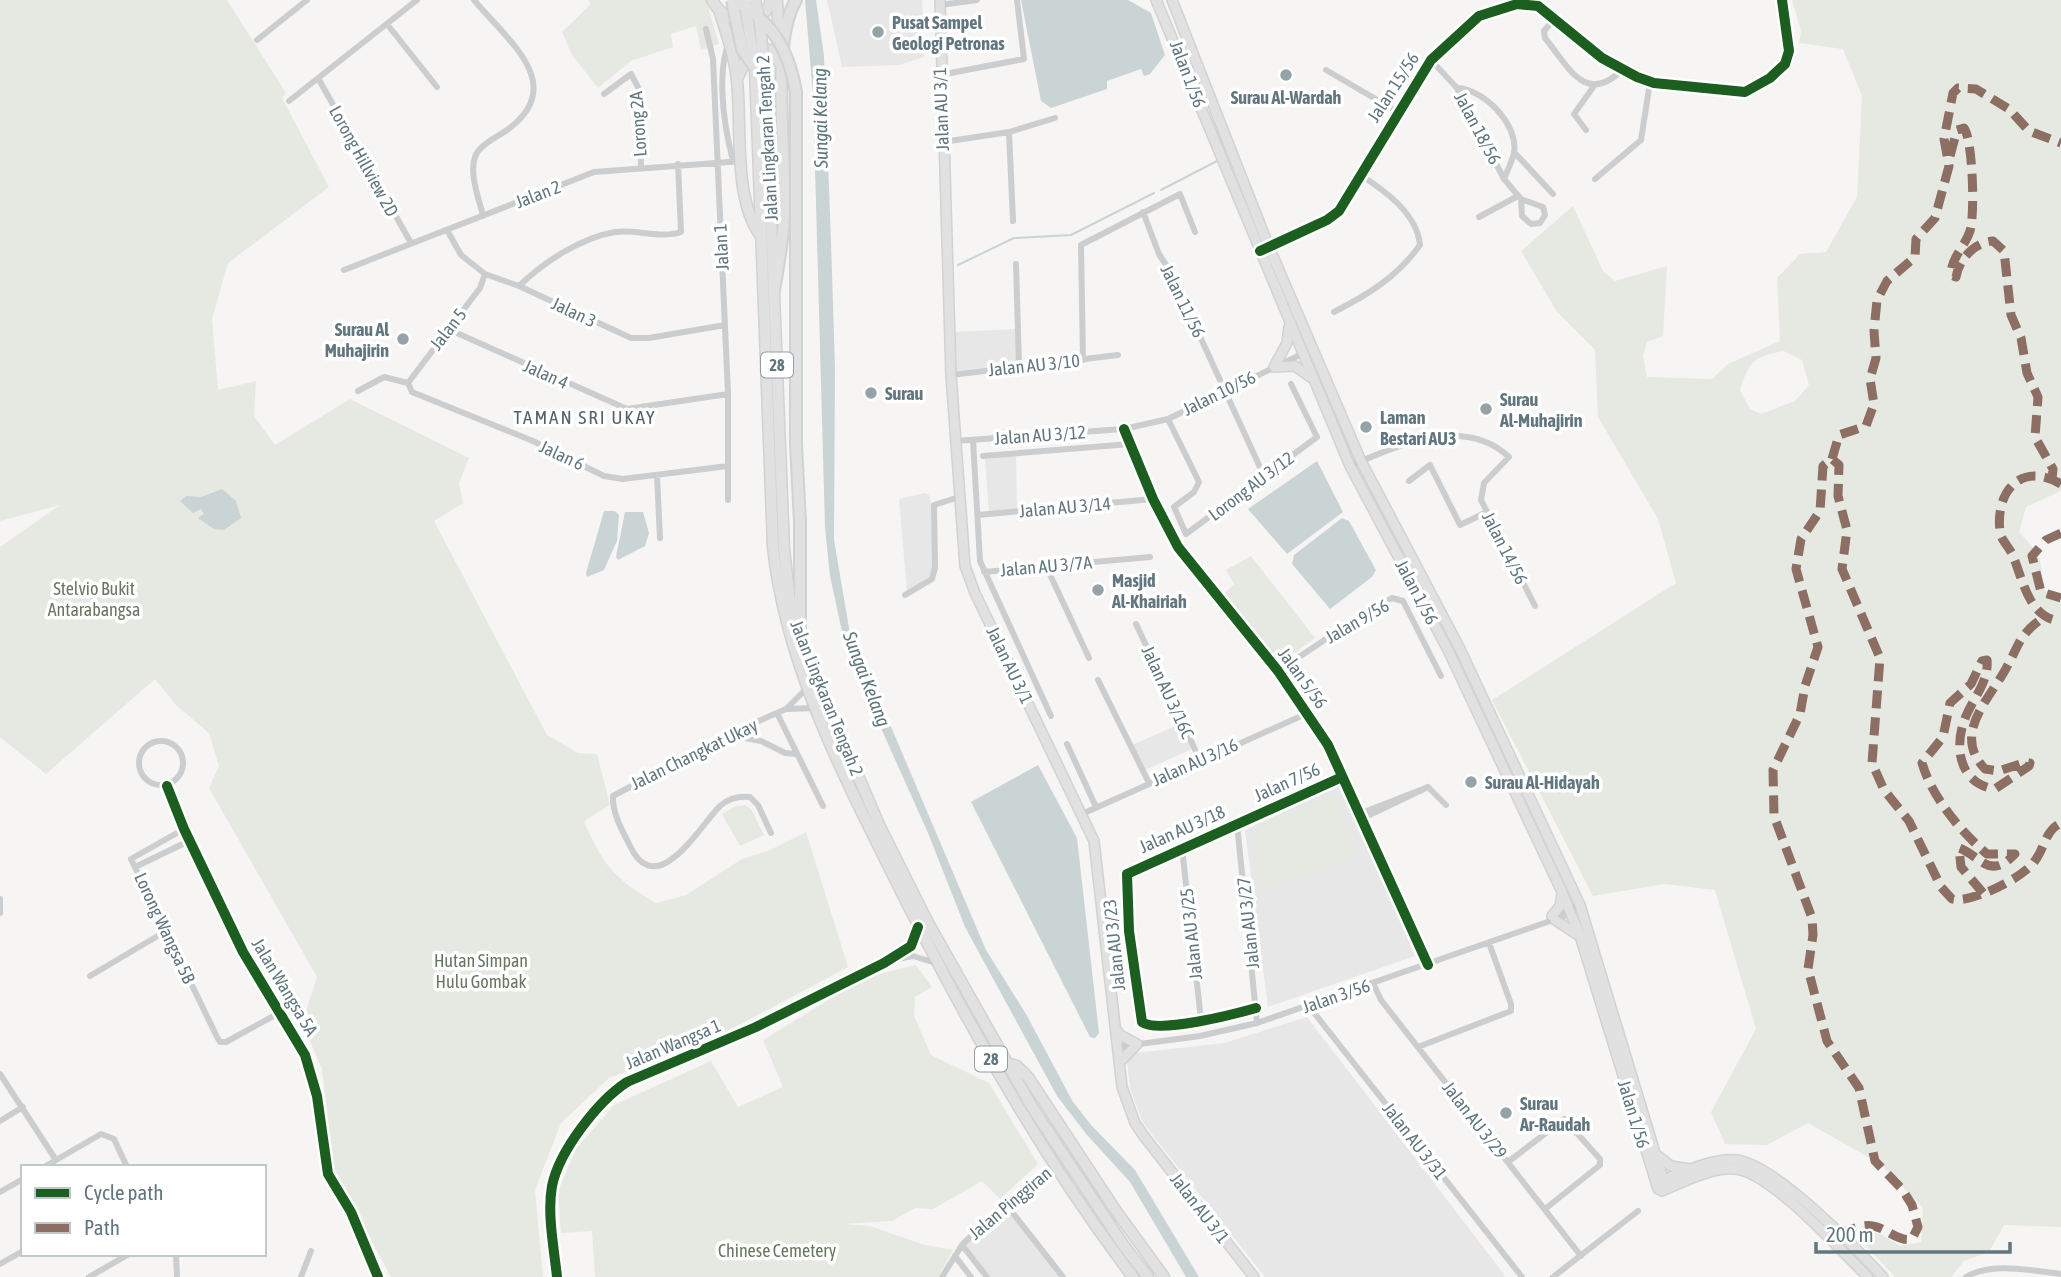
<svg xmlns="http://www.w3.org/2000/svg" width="2061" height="1277" font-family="'Asap Condensed',sans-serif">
<rect width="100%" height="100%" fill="#f6f5f4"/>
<!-- built -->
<path fill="#e6e7e6" d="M827,0H922L924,57L900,65L842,67Z
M1016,329L1017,364L956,371L955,332Z
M1016,456L1017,509L989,512L985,459Z
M925,493L929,495L932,508L933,569L930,578L907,591L899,499Z
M1180,724L1192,749L1145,770L1132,745Z
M1342,784L1415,956L1268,1007L1245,830Z
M1307,1017L1506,1277H1265L1143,1123L1130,1088L1127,1061L1135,1053L1224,1043Z
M1005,1207L1060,1277H990L965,1245Z"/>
<!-- green -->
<path fill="#e6e8e2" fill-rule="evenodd" d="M0,0H227L286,93L282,98L329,187L228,263L212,319L218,390L256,381L254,416L275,445L350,399L469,458L459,483L463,503L434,521L547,735L578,753L597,754L610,805L584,821C603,866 615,879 656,903L686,895L742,859L770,850L806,832L848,967L701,1045L609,1078L561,1123L535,1190L543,1277H391L334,1171L322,1069L302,1023L317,977L209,788L219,766L209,733L176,705L155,679L46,774L0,737V547L60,505L0,521Z
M588,0H706L719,44L701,50L696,26L671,34L673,47L631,61L598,88L572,55L562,32L591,4Z
M1792,0H2061V491L2026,507L2019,532C2025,539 2034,547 2038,555C2047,576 2032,589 2061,602V1227L2004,1225L1989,1252L1964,1261L1951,1277H1895L1856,1235C1872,1226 1886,1237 1900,1246L1921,1242L1923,1208L1879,1163L1808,1123L1767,1145L1725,1144L1711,1112L1756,1029L1715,890L1665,884L1593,896L1492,700L1676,583L1658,519L1598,417L1595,350L1557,312L1521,251L1573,206L1603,271L1615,281L1667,266L1663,336L1647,342L1643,356L1647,377L1712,379L1728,364L1780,341L1777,278L1800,254L1826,252L1857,197L1862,96L1843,49L1799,43L1801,31ZM1784,351L1802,360L1809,385L1795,401L1761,414L1750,409L1740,390C1749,361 1755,356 1784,351Z
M1251,556L1315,638L1284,661H1277L1223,595L1234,584L1226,570Z
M1333,793L1358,856L1262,889L1250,831Z
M745,805L751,809L764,835L740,846L722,814L734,807Z
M916,965L932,987L915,997L914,1016L931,1055L989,1083L1038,1164L1000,1199L982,1181L933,1209L915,1208L892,1221L843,1224L870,1226L925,1245L953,1250L938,1277H595L592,1231L561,1233L558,1191L576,1149L614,1105L711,1061L738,1107L783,1087L763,1040L866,977Z"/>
<!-- water -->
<path fill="#cad4d5" d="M805,0H816L824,56L831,241L835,368L834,540L849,628L986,950L1026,1014L1073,1102L1092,1126L1135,1170L1199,1277H1186L1130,1182L1087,1135L1057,1096L965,927L928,833L846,650L830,576L825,528L813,95Z
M1021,0H1128L1151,13L1165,55L1150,74L1144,76L1141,69L1107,81V89L1051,108L1041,101Z
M1317,461L1343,512L1287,554L1248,509Z
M222,489L236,501L241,518L224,530L214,529L198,518L204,514L201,509L193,513L180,501L186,496L201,497Z
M604,511H615L619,515L617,541L604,570L587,577L586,573Z
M625,512H643L649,533L645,546L618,560L616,557Z
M1342,518L1349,521L1376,570L1372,577L1330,609L1292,564L1294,555Z
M1038,765L1077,838L1099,1033L1095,1038L1090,1037L971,802Z"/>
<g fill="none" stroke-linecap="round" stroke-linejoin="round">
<!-- stream -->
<path stroke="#cad4d5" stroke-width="2" d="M1161,190L1217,161
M958,265L1014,238L1071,235L1154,193"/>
<!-- secondary casing -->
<g stroke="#d1d3d3" stroke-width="12">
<path id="secondary" d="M940,0L951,375L965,566L975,593L1094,841L1122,1087L1135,1123L1143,1135L1254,1277
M1156,0L1350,466L1448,650L1562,892L1580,936L1658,1189L1662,1191C1683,1182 1712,1167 1735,1169C1771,1172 1840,1250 1868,1277
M1172,0L1269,247L1361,461L1459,647L1580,905L1666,1189
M1274,367L1287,343L1289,327
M1274,367L1295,366L1312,378
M1552,916L1560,906L1562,894
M1555,920L1578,935
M1115,1028L1120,1035L1137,1044L1119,1063
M1654,1153L1671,1166L1690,1169
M1659,1182C1681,1173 1712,1158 1736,1160C1773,1163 1856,1248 1883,1277"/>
</g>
<!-- trunk casing -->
<g stroke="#d1d2d2" stroke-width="13">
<path id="trunk" d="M712,0C724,24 762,32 771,0
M777,0L779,44
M720,13C727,35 735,58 737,81C742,127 733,197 760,235
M755,68L773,547C785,659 837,763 887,863C958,1007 1036,1149 1133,1277
M737,79L748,55L759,47L770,50L779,62
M766,91L784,549L790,602L817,680L880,827L927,921L1032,1107L1124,1246L1148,1277
M1006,1063L1017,1066L1028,1077L1116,1211L1164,1277"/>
</g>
<!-- motorway casing -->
<g stroke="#d1d2d2" stroke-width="14">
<path id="motorway" d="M774,291C778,266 783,241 784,217C788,162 769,44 796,0
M800,522V637"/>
</g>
<!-- minor -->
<path stroke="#cccdce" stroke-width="6" d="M474,0C508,41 569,85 507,130C497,137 479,145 475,157C469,174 479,199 483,216
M940,5L977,0
M1555,18L1544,31L1545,38C1568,66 1585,106 1622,70
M387,24L437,87
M706,29L713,59L728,394V500
M257,40L307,0
M1431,60L1457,88L1504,179L1521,199L1543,207L1545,215L1540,223L1531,224L1522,216L1521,199
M1326,70L1398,112
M940,75L1024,59L1017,0
M318,78L411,243
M1457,88C1484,89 1519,125 1514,153C1512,162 1507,171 1504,179
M604,94L631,74L639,89L641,167
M289,101L417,0
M1586,130L1574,114L1594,86
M1009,132L1013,221
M943,142L1009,132L1055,118
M1514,152L1553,194
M733,161C724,126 712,57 738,27
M1595,179L1641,140L1650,82
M1143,212L1159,254L1170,271L1264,476
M1479,217L1518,196
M447,230L461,255L485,274L519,286L631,338H649L725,325
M1268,248L1327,220L1339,211L1431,60L1479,16L1517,4L1538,6L1602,58L1637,77L1654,83L1745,92L1770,78L1785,64L1789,51L1782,0
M1016,264L1019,366
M344,270L594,172L743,161
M519,286C544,262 580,238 615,232C636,229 661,239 681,232L678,164
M1334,312C1369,294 1397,277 1420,245C1417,213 1384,190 1359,174
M448,329L627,409L728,394
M1083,360L1081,245L1180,194L1195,232
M951,375L1118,355
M408,383L412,392L533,441L604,476L623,479L728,466
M408,383L480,288L485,274
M358,391L384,377L408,383
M1168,419L1199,482L1194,492L1174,507L1186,534L1317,437L1291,384
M1124,429L1153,499L1178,547L1278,671L1328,745L1428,965
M973,440L980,561L1051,716
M955,441L1124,429L1168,419L1304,353
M983,456L1130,444
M1350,466C1398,445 1465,415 1509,457L1484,483L1481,500L1535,606
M657,476L660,538
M1409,481L1430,465L1460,525L1487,512
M978,515L1153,499
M1046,566L1089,658
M984,572L1150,557
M905,595L932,579L935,568L934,505L959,497
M1136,624L1200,760
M1278,671L1365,613L1392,598L1403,601L1441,676
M1098,680L1149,783
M787,708L808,687
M777,713L823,806
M729,735L761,741L785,753L797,754
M139 763a22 22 0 1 1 44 0a22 22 0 1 1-44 0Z
M1067,744L1096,807
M167,786L184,829L243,952L305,1055L317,1096L328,1174L351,1212L378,1277
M1428,787L1446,805
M1082,814L1308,713
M1359,814L1428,787
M1361,819L1426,788
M1237,824L1257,1023
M184,829L131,859L217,1037L220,1042H226L279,1013
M771,833L758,805L750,797C739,796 729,798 720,806C701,824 657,903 630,846C622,830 612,813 613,796L727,735L786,709L816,708
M1182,848L1201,1020
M135,867L189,841
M0,899V913
M1553,916L1580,905
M892,960L913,956L939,964
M90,976L166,931
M1373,983L1381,1000L1581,1256
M1308,1005L1522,1277
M1256,1008C1235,1014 1158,1034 1142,1022L1129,931L1127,874L1342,777
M1117,1047L1200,1036L1257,1023L1573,913
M1418,1047L1511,1011V1004L1489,943
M0,1074L56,1160
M0,1121L23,1107
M1508,1162L1564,1119L1600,1159V1165L1545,1209
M44,1167L101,1134L114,1139L127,1167
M0,1192L23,1179
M1005,1203L1063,1277
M962,1245L987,1277
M176,1254L177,1277
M955,1256L971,1277
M0,1264L23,1251
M89,1277L129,1254
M301,1277L311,1251
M557,1277C554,1248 547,1214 552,1186C559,1151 598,1101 627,1082L756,1027L884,963L911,946L918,927
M942,1277L962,1245L1005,1203L1056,1165
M1553,1277L1638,1211
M1966,1277C1992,1261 2032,1271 2061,1274"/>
<!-- secondary -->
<use href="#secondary" stroke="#e0e1e0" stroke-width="9"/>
<!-- trunk -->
<use href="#trunk" stroke="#e0e1e0" stroke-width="10"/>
<!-- motorway -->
<use href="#motorway" stroke="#e0e1e0" stroke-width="10"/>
<!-- trunk-bridge casing -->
<g stroke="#d1d2d2" stroke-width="13" stroke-linecap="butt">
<path id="trunk-bridge" d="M755,0L760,23L766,91
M745,3L755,68"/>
</g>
<!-- motorway-bridge casing -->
<g stroke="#d1d2d2" stroke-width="14" stroke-linecap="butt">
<path id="motorway-bridge" d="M732,0L742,49L755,68
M735,0C773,23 788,48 796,92V444L800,522"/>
</g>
<!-- trunk-bridge -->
<use href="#trunk-bridge" stroke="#e0e1e0" stroke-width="10"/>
<!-- motorway-bridge -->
<use href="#motorway-bridge" stroke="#e0e1e0" stroke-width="10"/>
<!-- quiet -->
<path stroke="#8d6e63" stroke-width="9" stroke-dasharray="18 9" stroke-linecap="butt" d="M1950,156L1957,130L1964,128C1973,140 1975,216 1970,231C1965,247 1951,257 1951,275L1956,277C1959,259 1975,242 1993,241L2004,251L2011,315L2021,338L2027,373L2038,397L2035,437L2053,469L2052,479
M1832,459L1839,435L1866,426L1874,404L1870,379L1876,358L1874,331L1877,300L1887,281L1915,257L1916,239L1935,218L1949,166L1944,139L1953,93L1958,88L1976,89L2009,109L2029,131L2061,143
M2061,484C2021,461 1995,491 2000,532C2001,540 2010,548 2013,556C2023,580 2029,619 2061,621
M2061,533L2046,540L2032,556L2041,592L2061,598
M1983,893L1961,867L1959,848C1981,856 1989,881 2015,854H1987C1960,831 1932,797 1922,763L1943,737L1950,703L1971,684L1982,661L1987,660C1989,681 1974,697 1966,716C1953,746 1959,784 1995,789L2029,766L2030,763L2026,762L1999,771L1985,769C1953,735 1986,703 2004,672C2020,645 2017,636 2044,617
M1839,1234C1850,1230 1861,1224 1873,1226C1887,1228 1897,1242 1912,1239L1918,1227L1912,1205L1902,1189L1875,1161L1859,1088L1827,1041L1808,969L1813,935L1812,918L1774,816L1773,770L1800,714L1805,686L1818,647L1796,569L1801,539L1820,511L1823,466L1832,459L1839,465L1838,496L1847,530L1842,569L1880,658L1872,763L1884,790L1909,821L1941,887L1952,899C1970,904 2023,878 2034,862C2045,849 2044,831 2061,823"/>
<!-- cycleway casing -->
<g stroke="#fff" stroke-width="15">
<path id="cycleway" d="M1260,251L1327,220L1339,211L1431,60L1479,16L1517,4L1538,6L1602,58L1637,77L1654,83L1745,92L1770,78L1785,64L1789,51L1782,0
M1124,429L1153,499L1178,547L1278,671L1328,745L1428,965
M167,786L184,829L243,952L305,1055L317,1096L328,1174L351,1212L378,1277
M1256,1008C1235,1014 1158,1034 1142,1022L1129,931L1127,874L1342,777
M557,1277C554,1248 547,1214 552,1186C559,1151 598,1101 627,1082L756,1027L884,963L911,946L918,927"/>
</g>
<!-- cycleway -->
<use href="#cycleway" stroke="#1b5e20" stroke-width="10"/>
</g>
<!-- markers -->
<g fill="#95a2a8" stroke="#fff" stroke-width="2.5">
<circle cx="878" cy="32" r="7"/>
<circle cx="1286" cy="75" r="7"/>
<circle cx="403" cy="339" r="7"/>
<circle cx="871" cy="393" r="7"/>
<circle cx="1486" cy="409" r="7"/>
<circle cx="1366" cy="427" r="7"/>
<circle cx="1098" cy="590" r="7"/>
<circle cx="1471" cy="782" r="7"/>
<circle cx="1506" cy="1113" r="7"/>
</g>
<g text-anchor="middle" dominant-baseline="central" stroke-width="7" stroke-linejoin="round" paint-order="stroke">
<!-- shield labels -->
<g fill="#fff" stroke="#909fa5" stroke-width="2">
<rect x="761" y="352.5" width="32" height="25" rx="5"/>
<rect x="975" y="1046.5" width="32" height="25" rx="5"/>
</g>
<g font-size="16" font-weight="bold" fill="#61767f">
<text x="777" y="365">28</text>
<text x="991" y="1059">28</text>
</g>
<!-- poi labels -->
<g font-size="18" font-weight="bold" fill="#61767f" stroke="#fff" text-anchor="start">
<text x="892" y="22">Pusat Sampel<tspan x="892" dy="21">Geologi Petronas</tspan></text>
<text x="1286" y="97" text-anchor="middle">Surau Al-Wardah</text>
<text x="389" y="329" text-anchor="end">Surau Al<tspan x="389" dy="21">Muhajirin</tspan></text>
<text x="885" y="393">Surau</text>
<text x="1500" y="399">Surau<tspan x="1500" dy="21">Al-Muhajirin</tspan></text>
<text x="1380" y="417">Laman<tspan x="1380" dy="21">Bestari AU3</tspan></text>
<text x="1112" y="580">Masjid<tspan x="1112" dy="21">Al-Khairiah</tspan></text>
<text x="1485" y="782">Surau Al-Hidayah</text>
<text x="1520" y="1103">Surau<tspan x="1520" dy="21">Ar-Raudah</tspan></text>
</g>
<!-- street labels -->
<g font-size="18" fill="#61767f" stroke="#fff">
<text transform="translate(1188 74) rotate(69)">Jalan 1/56</text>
<text transform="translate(1393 87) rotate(-57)">Jalan 15/56</text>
<text transform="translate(941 109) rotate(-92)">Jalan AU 3/1</text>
<text transform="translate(638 124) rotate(-94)">Lorong 2A</text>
<text transform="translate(1478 128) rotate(62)">Jalan 18/56</text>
<text transform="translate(767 138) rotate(-93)">Jalan Lingkaran Tengah 2</text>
<text transform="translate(364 161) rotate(61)">Lorong Hillview 2D</text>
<text transform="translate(538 194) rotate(-21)">Jalan 2</text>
<text transform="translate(721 247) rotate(-93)">Jalan 1</text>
<text transform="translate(1183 301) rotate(64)">Jalan 11/56</text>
<text transform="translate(574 312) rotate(25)">Jalan 3</text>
<text transform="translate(448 329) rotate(-52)">Jalan 5</text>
<text transform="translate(1034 365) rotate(-6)">Jalan AU 3/10</text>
<text transform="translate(546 374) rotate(24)">Jalan 4</text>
<text transform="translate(1219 393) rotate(-26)">Jalan 10/56</text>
<text transform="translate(1040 435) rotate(-4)">Jalan AU 3/12</text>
<text transform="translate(562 455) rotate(25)">Jalan 6</text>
<text transform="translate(1251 486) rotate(-37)">Lorong AU 3/12</text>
<text transform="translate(1065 507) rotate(-5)">Jalan AU 3/14</text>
<text transform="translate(1505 548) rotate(63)">Jalan 14/56</text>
<text transform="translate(1046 566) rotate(-5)">Jalan AU 3/7A</text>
<text transform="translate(1417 592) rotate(62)">Jalan 1/56</text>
<text transform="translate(1357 621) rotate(-30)">Jalan 9/56</text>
<text transform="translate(1010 665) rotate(64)">Jalan AU 3/1</text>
<text transform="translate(1303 678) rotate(54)">Jalan 5/56</text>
<text transform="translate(1168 692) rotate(65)">Jalan AU 3/16C</text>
<text transform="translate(827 698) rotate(68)">Jalan Lingkaran Tengah 2</text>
<text transform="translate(694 754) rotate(-26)">Jalan Changkat Ukay</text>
<text transform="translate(1195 762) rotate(-24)">Jalan AU 3/16</text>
<text transform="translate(1287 782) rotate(-24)">Jalan 7/56</text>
<text transform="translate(1182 829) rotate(-24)">Jalan AU 3/18</text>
<text transform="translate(1248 923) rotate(-96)">Jalan AU 3/27</text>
<text transform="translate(165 928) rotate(65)">Lorong Wangsa 5B</text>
<text transform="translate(1191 934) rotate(-96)">Jalan AU 3/25</text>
<text transform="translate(1114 945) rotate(-96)">Jalan AU 3/23</text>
<text transform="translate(285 987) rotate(59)">Jalan Wangsa 5A</text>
<text transform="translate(1336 996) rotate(-19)">Jalan 3/56</text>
<text transform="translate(673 1044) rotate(-23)">Jalan Wangsa 1</text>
<text transform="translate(1634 1114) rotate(73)">Jalan 1/56</text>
<text transform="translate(1475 1120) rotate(52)">Jalan AU 3/29</text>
<text transform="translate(1415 1141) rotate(52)">Jalan AU 3/31</text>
<text transform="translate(1010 1203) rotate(-40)">Jalan Pinggiran</text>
<text transform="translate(1200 1208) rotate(52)">Jalan AU 3/1</text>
</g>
<!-- park labels -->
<g font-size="18" fill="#677760" stroke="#fff">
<text x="94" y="588">Stelvio Bukit<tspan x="94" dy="21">Antarabangsa</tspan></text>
<text x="481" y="960">Hutan Simpan<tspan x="481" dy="21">Hulu Gombak</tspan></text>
<text x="777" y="1250">Chinese Cemetery</text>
</g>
<!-- water labels -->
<g font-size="19" font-style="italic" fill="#5c767a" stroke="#fff">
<text transform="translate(820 118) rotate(-91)">Sungai Kelang</text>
<text transform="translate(867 679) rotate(69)">Sungai Kelang</text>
</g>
<!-- neighbourhood labels -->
<g font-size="19" letter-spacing="2" fill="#53636a" stroke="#fff">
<text x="585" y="417">TAMAN SRI UKAY</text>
</g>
</g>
<!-- legend -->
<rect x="21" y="1165" width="245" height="91" fill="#ffffff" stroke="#c0c8cc" stroke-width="2"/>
<rect x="35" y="1188" width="35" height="10" fill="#1b5e20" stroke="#c0c8cc" stroke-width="2"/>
<text x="84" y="1200" font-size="21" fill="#61767f">Cycle path</text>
<rect x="35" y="1223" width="35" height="10" fill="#8d6e63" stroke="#c0c8cc" stroke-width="2"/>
<text x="84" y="1235" font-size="21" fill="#61767f">Path</text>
<!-- scale -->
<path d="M1816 1242v10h194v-10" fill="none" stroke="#61767f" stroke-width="3.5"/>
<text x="1826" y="1242" font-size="21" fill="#61767f" stroke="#ffffff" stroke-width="5" paint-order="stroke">200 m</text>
</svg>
